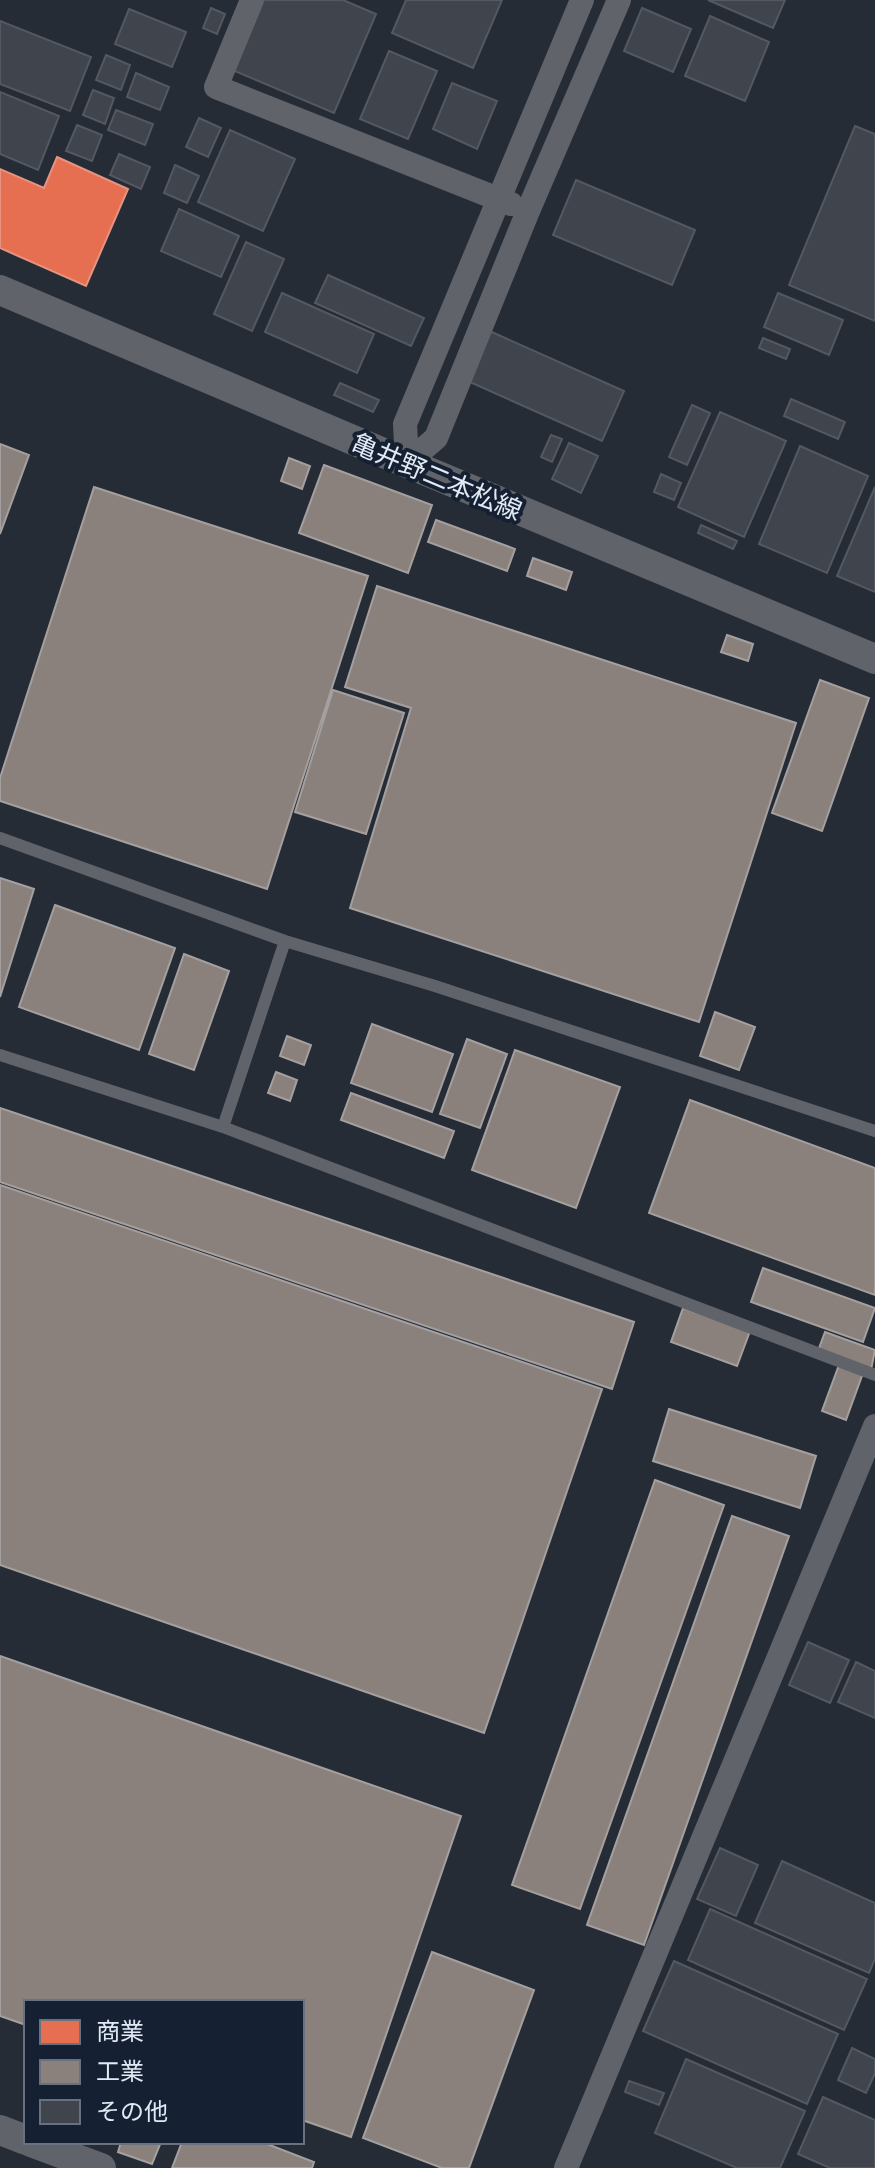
<svg xmlns="http://www.w3.org/2000/svg" width="875" height="2168" font-family="'IBM Plex Sans','Noto Sans JP',sans-serif">
<rect width="100%" height="100%" fill="#262c36"/>
<!-- shops -->
<path fill="#e76f51" stroke="#e59482" stroke-width="2" d="M57,157L128,189L86,286L0,248V169L44,188Z"/>
<!-- industry -->
<path fill="#8a817c" stroke="#a4a0a0" stroke-width="2" d="M0,444L29,455L0,534Z
M289,458L310,466L302,489L281,481Z
M324,465L432,505L408,573L299,533Z
M94,487L368,576L267,889L0,801V778Z
M436,520L515,549L507,571L428,542Z
M533,558L572,572L566,590L527,576Z
M377,586L796,723L699,1022L350,908L411,708L345,687Z
M727,635L753,644L748,661L721,652Z
M820,680L869,698L822,831L772,813Z
M333,690L404,713L366,834L295,812Z
M0,878L34,889L0,997Z
M55,905L175,948L139,1050L19,1007Z
M184,954L229,971L194,1070L149,1054Z
M715,1012L755,1027L739,1070L700,1056Z
M372,1024L453,1054L432,1112L351,1083Z
M287,1036L311,1045L304,1065L280,1056Z
M467,1039L507,1054L480,1128L440,1114Z
M515,1050L620,1087L576,1208L472,1170Z
M276,1072L297,1080L290,1101L268,1093Z
M351,1093L454,1131L444,1158L341,1120Z
M690,1100L875,1168V1295L649,1213Z
M0,1108L634,1322L612,1389L0,1182Z
M0,1185L602,1389L484,1733L0,1565Z
M763,1268L875,1308L863,1342L751,1302Z
M683,1308L750,1331L737,1366L671,1342Z
M825,1332L875,1350L871,1370L818,1351Z
M839,1365L863,1373L846,1420L822,1411Z
M669,1409L816,1456L800,1508L653,1461Z
M655,1480L724,1505L580,1909L512,1885Z
M732,1516L789,1536L644,1945L587,1925Z
M0,1656L461,1816L351,2137L302,2120V2002H26V2025L0,2016Z
M432,1952L534,1990L469,2168H442L363,2138Z
M121,2142H161L152,2164L118,2152Z
M182,2142H262L314,2162L312,2168H172Z"/>
<!-- building -->
<path fill="#3f444d" stroke="#535861" stroke-width="2" d="M259,0H343L376,14L334,113L230,69Z
M406,0H502L473,68L392,33Z
M708,0H785L773,28Z
M211,8L225,14L217,34L203,28Z
M642,8L691,29L673,72L624,51Z
M129,9L186,32L172,67L115,44Z
M710,16L769,42L745,101L685,76Z
M0,21L91,57L70,111L0,84Z
M389,51L437,71L408,139L360,119Z
M106,55L130,65L121,90L96,80Z
M136,73L169,87L160,110L127,97Z
M452,83L497,101L477,149L433,129Z
M93,90L114,98L105,124L83,115Z
M0,92L59,116L38,170L0,154Z
M116,110L153,124L145,145L108,130Z
M199,118L221,128L208,157L186,147Z
M77,125L102,135L92,161L66,151Z
M855,126L875,134V321L789,285Z
M230,130L295,159L263,231L198,202Z
M119,154L150,167L141,189L110,175Z
M175,165L199,176L187,203L164,193Z
M576,180L695,230L672,285L553,235Z
M179,209L239,236L221,277L161,251Z
M246,242L284,259L252,331L214,314Z
M328,275L424,318L411,346L315,303Z
M282,293L374,334L357,373L265,332Z
M778,293L843,320L829,355L764,327Z
M485,329L624,391L602,441L463,379Z
M763,338L790,349L786,359L759,348Z
M340,383L379,400L373,412L334,395Z
M791,399L845,422L838,439L784,416Z
M692,405L710,413L687,465L669,457Z
M720,412L786,441L744,537L678,507Z
M551,435L562,439L552,462L541,457Z
M569,443L598,456L581,493L552,479Z
M800,446L868,476L827,573L759,544Z
M661,474L681,483L674,500L654,492Z
M875,487V592L837,576Z
M701,525L737,541L733,549L698,533Z
M808,1642L849,1660L830,1703L789,1685Z
M856,1662L875,1671V1718L838,1702Z
M720,1848L758,1865L736,1916L697,1899Z
M782,1861L875,1903V1959L869,1973L755,1923Z
M710,1909L867,1979L844,2030L688,1960Z
M674,1961L838,2034L807,2104L643,2031Z
M852,2048L875,2059V2073L866,2093L838,2080Z
M686,2059L805,2111L780,2168H737L655,2133Z
M629,2081L664,2093L659,2105L625,2092Z
M823,2097L875,2120V2168H830L798,2154Z"/>
<g fill="none" stroke-linecap="round" stroke-linejoin="round">
<!-- service -->
<path stroke="#606369" stroke-width="12" d="M0,838L285,941L435,986L875,1131
M0,1055L223,1127L875,1375
M223,1127L285,941"/>
<!-- minor -->
<path stroke="#606369" stroke-width="24" d="M252,0L216,87L511,204
M407,463L436,438L528,211L619,0
M407,463L405,424L582,0
M566,2168L875,1426"/>
<!-- tertiary -->
<path stroke="#606369" stroke-width="30" d="M0,290L407,463L875,659
M0,2130L26,2140
M31,2142L101,2168"/>
</g>
<g text-anchor="middle" dominant-baseline="central" stroke-width="8" stroke-linejoin="round" paint-order="stroke">
<!-- street labels -->
<g font-size="26" fill="#e1e9f5" stroke="#152132">
<text transform="translate(437 476) rotate(23)">亀井野二本松線</text>
</g>
</g>
<!-- legend -->
<rect x="24" y="2000" width="280" height="144" fill="#152132" stroke="#677180" stroke-width="2"/>
<rect x="40" y="2020" width="40" height="24" fill="#e76f51" stroke="#677180" stroke-width="2"/>
<text x="96" y="2040" font-size="24" fill="#e1e9f5">商業</text>
<rect x="40" y="2060" width="40" height="24" fill="#8a817c" stroke="#677180" stroke-width="2"/>
<text x="96" y="2080" font-size="24" fill="#e1e9f5">工業</text>
<rect x="40" y="2100" width="40" height="24" fill="#3f444d" stroke="#677180" stroke-width="2"/>
<text x="96" y="2120" font-size="24" fill="#e1e9f5">その他</text>
</svg>
